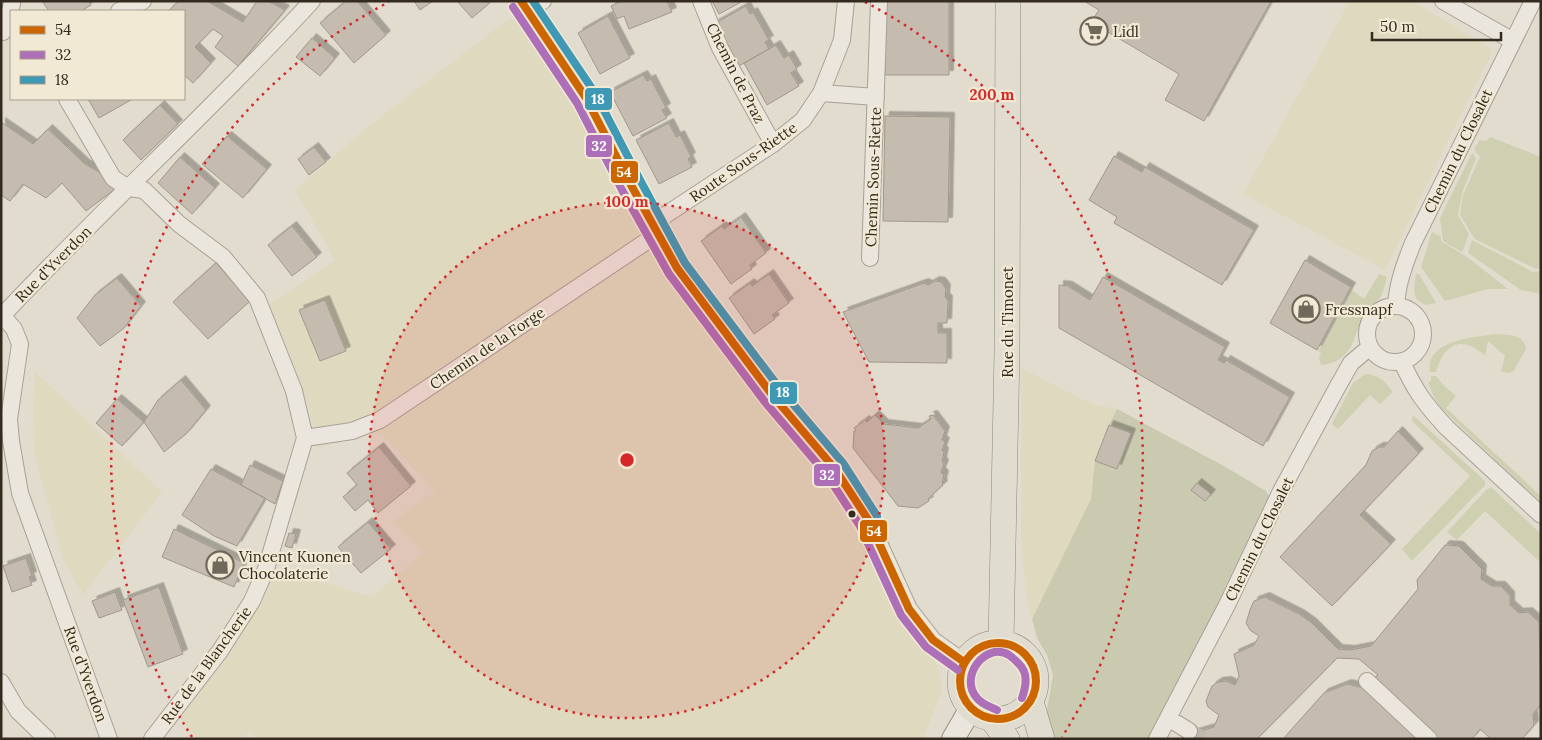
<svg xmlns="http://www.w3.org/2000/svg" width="1542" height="740" font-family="Lora,serif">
<defs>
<filter id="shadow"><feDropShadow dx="4.5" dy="-4.5" stdDeviation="0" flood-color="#0004"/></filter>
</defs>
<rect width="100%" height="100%" fill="#e1dccd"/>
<!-- farmland -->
<path fill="#dfdabf" d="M1350,1H1412L1493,50L1385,270L1243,194Z
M515,14L578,116L621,193L637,229L653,256L683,299L777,420L829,489L938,667L943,689L923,739H257L251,732L239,739H198L168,706L238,613L261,564L372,597L424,552L393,521L435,491L380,432L316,448L310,411L269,305L335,260L295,190L365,129Z
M1021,368L1092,404L1117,409L1109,425L1095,461L1091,499L1032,619L1027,603L1021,539Z
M35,371L162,492L83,595L63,559L34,454L33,408Z"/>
<!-- green -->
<path fill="#cfd0b1" d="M1490,137L1541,157V268L1536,269L1475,239L1460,215L1463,195L1480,157L1474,149L1480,140L1486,141Z
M1472,153L1476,158L1462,193L1458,216L1469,234L1462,252L1443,241L1440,218Z
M1432,232L1441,237V241L1467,257L1508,289H1488L1445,301L1421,267Z
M1472,240L1533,272L1541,271V294L1521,290L1468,253Z
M1379,274L1387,277C1385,283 1384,290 1381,296C1376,304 1368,310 1363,318C1351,341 1353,361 1321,365L1319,357L1321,353L1318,351L1352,290L1364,299Z
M1416,274H1419L1436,303L1425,305L1416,299L1414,289Z
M1497,334C1509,335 1524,334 1526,349L1513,372L1507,373L1501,371L1505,356L1488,341L1485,356C1462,334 1444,344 1436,372H1430C1425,340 1475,337 1497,334Z
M1365,374C1379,375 1385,381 1393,392L1380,404L1370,395L1338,429L1332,424L1353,383Z
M1431,376H1436L1444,386L1456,396L1446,408L1541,496V503L1442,409L1435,399L1428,383L1431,381Z
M1413,415L1485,481V485L1412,561L1402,549L1470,476L1412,421Z
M1492,488L1541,534V563L1485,511L1457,540L1447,532L1487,489Z"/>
<!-- cemetery -->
<path fill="#cacab0" d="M1117,409L1222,465L1266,491L1271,501L1221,600L1148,739H1053L1047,721V709L1053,675L1047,655L1037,638L1032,619L1091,499L1095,461L1109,425Z"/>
<!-- building -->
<path fill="#c5bbae" stroke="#a1988d" filter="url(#shadow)" d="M42,1H88L91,5L81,11H49Z
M179,1H207L243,22L257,1H268L285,10L238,66L215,47L223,36L213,29L195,47L211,63L193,83L184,75V11H168Z
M346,1H357L386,35L354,63L320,23Z
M414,1H433L420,10Z
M457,1H492L472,18Z
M667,1L672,12L629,29L624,16L617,19L611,6L621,1Z
M712,1H743L719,14Z
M885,1H949V75H885Z
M1084,1H1271L1204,121L1165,100L1179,74L1091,22L1099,10Z
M746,6L750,14L753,12L769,40L765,42L769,49L737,67L714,24Z
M608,16L630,58L600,74L578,33Z
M312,38L335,58L320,76L296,57Z
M776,45L784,58L789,55L797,69L791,73L799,86L767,105L744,63Z
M643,75L647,81L651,79L666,108L662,110L667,118L633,136L610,92Z
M88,99H131V100L99,118Z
M160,105L178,124L141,160L123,140Z
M885,116L950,117L948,222L883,221Z
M1,122L33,144L48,129L85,164L101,173L115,189L86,211L62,183L46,198L23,184L10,201L1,195Z
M669,123L676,137L680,135L691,157L688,159L692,167L659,184L636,140Z
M227,136L267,169L243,198L202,164Z
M314,147L326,162L309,175L298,159Z
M1114,156L1142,172L1145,167L1254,230L1222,285L1114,223L1117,217L1089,200Z
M180,157L215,188L192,214L158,183Z
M741,217L766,253L750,265L752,269L731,284L701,241L722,226L724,229Z
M292,226L317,257L292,276L268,245Z
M1305,260L1351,287L1317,350L1270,323Z
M216,263L250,301L208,339L173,302Z
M769,274L789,303L772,315L775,319L754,334L729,298L750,283L752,286Z
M1103,277L1225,347L1218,360L1224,363L1226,360L1290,397L1263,446L1059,328V285L1068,286L1090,300Z
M117,278L141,306L123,329L100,346L77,318L95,295Z
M935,281L941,282L944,286L946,289L945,297L948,300L947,323H938V333H947V363L869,362L843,312L924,283L928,285Z
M325,300L346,351L320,361L299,310Z
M181,380L206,410L186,434L164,452L144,422L158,400Z
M117,399L144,422L122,446L96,423Z
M875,415L884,424L918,428L931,419L929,416L933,415L945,431L942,440L945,442L942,450L944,452L942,461L944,464L941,472L944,475L942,483L943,485L928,499L929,501L918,508L898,506L853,448L854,431L856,430L854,428L865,420L867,422Z
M1109,425L1131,433L1117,469L1095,461Z
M1398,431L1419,453L1360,515L1391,544L1332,606L1280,557L1366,465L1372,451L1379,447H1384Z
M379,447L411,486L378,513L368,500L355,511L343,497L357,485L347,473Z
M250,465L283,481L275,504L241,485Z
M211,469L265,498L237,546L214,536L182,515Z
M1197,483L1211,494L1205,501L1191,490Z
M368,522L391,549L361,573L338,547Z
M174,529L244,563L234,587L162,557Z
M289,533L296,534L292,548L285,546Z
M1445,545L1459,546L1482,569L1481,579L1492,586H1501L1510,596V605L1519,613L1528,612L1539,622L1541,704L1533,714L1534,725L1522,739H1491L1480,729L1472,739H1283L1324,693L1347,684L1364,688L1378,675L1359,659L1337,658L1257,739H1195L1194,733L1214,727L1219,715L1208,707L1206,701L1212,686L1218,682L1227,681L1235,685L1239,676L1234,654L1254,645L1259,636L1250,630L1246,623L1250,610L1254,601L1265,597L1299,614L1312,623L1338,649L1350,650L1371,646L1418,589L1417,580Z
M26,558L32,576L29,577L32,585L12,592L3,566Z
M159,587L183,654L148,667L123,600Z
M115,592L122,610L99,618L92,601Z"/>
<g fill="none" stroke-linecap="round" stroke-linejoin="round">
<!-- street-tunnel -->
<path stroke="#beb8aa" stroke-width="16" stroke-dasharray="16 8" stroke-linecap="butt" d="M1189,731L1202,739"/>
<!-- street casing -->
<g stroke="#a7a196" stroke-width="18">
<path id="street" d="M521,1L586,98L631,185L677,268L773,396L835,469L869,521L909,609L933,640L964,662
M701,1L720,48L773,144
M1443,1L1513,41
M526,8L543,1
M119,11L143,1
M3,32L12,4
M821,93L876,97
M67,99L113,178L128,188L144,190L179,224L223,257L257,298L294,391L305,438L266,569L252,601L220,651L152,739
M870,258L879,1
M1396,306C1397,284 1405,263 1413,243L1533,1
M1367 334a28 28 0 1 1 56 0a28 28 0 1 1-56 0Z
M2,315L14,329L20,344L9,419L11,441L20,493L109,739
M1,317C102,209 212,110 312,1
M1402,362C1415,391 1425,404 1446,427L1541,515
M305,438L352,431L380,420L647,241L657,230L664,216L773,144L803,120L821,93L842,40L846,1
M1367,681L1429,739
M1,682L18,711L47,739
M1168,718L1189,731
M1157,739L1227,605L1281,491L1338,386L1351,363L1370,347"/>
</g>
<!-- secondary casing -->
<g stroke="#969086" stroke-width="24">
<path id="secondary" d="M953,739L971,708"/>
</g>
<!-- primary casing -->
<g stroke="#8c877d" stroke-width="26">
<path id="primary" d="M1001,642L1007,352L1008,1
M960 681a38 38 0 1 1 76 0a38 38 0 1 1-76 0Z
M1031,702L1042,739
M992,719L1007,739"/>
</g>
<!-- street -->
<use href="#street" stroke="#eae6de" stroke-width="16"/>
<!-- secondary -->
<use href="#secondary" stroke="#eae6de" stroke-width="22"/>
<!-- primary -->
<use href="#primary" stroke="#e1dcd0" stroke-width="25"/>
<!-- bus-1 casing -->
<g stroke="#f2e9d4" stroke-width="11">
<path id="bus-1" d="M521,1L586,98L631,185L677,268L773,396L835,469L869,521L909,609L933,640L964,662
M960 681a38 38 0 1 1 76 0a38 38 0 1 1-76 0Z"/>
</g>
<!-- bus-2 casing -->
<g stroke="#f2e9d4" stroke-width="11">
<path id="bus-2" d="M513,7L577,103L622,190L669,274L765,402L827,475L860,526L901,615L926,647L958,670
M997,710C991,707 981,704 977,698C958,677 986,641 1009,655C1012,657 1015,660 1018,663C1029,673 1026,686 1022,698"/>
</g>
<!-- bus-3 casing -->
<g stroke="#f2e9d4" stroke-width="11">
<path id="bus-3" d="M533,1L595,93L640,180L685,263L781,390L843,463L877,516"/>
</g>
<!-- bus-1 -->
<use href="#bus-1" stroke="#c60" stroke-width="8"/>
<!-- bus-2 -->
<use href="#bus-2" stroke="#ac6fb8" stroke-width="8"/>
<!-- bus-3 -->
<use href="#bus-3" stroke="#3f99b5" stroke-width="8"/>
</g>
<!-- distance rings -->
<circle cx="627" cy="460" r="258" fill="#d62828" fill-opacity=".12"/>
<g fill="none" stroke="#d62828" stroke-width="2.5" stroke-dasharray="2.5 5">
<circle cx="627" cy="460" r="258"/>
<path d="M192 737A516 516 0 0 1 389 2M865 2A516 516 0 0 1 1062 737"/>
</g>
<!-- icons -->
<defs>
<g id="supermarket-ring" transform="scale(1.4375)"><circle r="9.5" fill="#f2e9d4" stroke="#71685c" stroke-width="1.5"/><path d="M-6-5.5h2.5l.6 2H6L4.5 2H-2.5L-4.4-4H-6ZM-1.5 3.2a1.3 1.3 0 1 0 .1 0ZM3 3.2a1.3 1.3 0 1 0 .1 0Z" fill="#71685c"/></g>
<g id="shop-ring" transform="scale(1.4375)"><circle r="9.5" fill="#f2e9d4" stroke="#71685c" stroke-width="1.5"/><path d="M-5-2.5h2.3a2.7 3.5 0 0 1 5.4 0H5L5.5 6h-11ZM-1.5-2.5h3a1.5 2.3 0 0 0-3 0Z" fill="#71685c"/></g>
</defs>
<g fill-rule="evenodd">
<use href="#supermarket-ring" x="1094" y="31"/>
<use href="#shop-ring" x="1306" y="309"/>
<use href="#shop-ring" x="220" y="565"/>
</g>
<!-- markers -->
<circle fill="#342a1f" stroke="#f2e9d4" stroke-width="2" cx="852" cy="514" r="4.5"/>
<g text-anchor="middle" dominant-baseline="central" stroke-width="4.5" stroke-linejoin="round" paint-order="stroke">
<!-- poi labels -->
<g font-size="15" fill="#342a1f" stroke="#f2e9d4" text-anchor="start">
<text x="1113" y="31">Lidl</text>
<text x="1325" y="309">Fressnapf</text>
<text x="239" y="556">Vincent Kuonen<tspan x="239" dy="17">Chocolaterie</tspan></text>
</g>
<!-- street labels -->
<g font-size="15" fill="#342a1f" stroke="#f2e9d4">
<text transform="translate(736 73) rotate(63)">Chemin de Praz</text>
<text transform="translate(1458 151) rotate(-64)">Chemin du Closalet</text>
<text transform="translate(743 162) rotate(-35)">Route Sous-Riette</text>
<text transform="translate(873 177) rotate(-88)">Chemin Sous-Riette</text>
<text transform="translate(53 264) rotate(-45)">Rue d'Yverdon</text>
<text transform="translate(1007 322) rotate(-90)">Rue du Timonet</text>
<text transform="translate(487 348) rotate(-34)">Chemin de la Forge</text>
<text transform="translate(1259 539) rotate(-64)">Chemin du Closalet</text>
<text transform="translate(206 665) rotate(-54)">Rue de la Blancherie</text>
<text transform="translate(86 674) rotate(70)">Rue d'Yverdon</text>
</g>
</g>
<circle cx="627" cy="460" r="8" fill="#d62828" stroke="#f2e9d4" stroke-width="2.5"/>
<g font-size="15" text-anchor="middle" font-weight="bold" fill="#d62828" stroke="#f2e9d4" stroke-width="4.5" stroke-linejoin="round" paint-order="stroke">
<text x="992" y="100">200 m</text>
<text x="627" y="207">100 m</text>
</g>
<g stroke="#f2e9d4" stroke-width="2">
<rect x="584" y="87" width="29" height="24" rx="5" fill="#3f99b5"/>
<rect x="585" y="134" width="28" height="24" rx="5" fill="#ac6fb8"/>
<rect x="610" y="160" width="29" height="24" rx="5" fill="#c60"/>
<rect x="769" y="381" width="29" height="24" rx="5" fill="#3f99b5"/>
<rect x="813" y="463" width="28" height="24" rx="5" fill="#ac6fb8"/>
<rect x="859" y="519" width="29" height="24" rx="5" fill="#c60"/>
</g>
<g font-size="14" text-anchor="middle" font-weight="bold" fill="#fff">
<text x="598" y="104">18</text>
<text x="599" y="151">32</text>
<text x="624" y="177">54</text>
<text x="783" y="397">18</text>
<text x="827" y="480">32</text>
<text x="874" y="536">54</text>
</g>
<!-- border -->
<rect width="1542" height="740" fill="none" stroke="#342a1f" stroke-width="5"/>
<!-- legend -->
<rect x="10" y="10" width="175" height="90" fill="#f2e9d4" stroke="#a69d8c"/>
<rect x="20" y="26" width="25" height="8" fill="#cc6600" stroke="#a69d8c"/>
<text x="55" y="35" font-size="15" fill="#342a1f">54</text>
<rect x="20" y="51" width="25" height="8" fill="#ac6fb8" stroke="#a69d8c"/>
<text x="55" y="60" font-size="15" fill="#342a1f">32</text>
<rect x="20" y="76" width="25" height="8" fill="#3f99b5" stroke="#a69d8c"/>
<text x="55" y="85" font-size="15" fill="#342a1f">18</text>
<!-- scale -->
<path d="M1372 32v8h129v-8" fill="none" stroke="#342a1f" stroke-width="2.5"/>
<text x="1380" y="32" font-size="15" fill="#342a1f" stroke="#f2e9d4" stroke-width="4" paint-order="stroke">50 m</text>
</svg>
